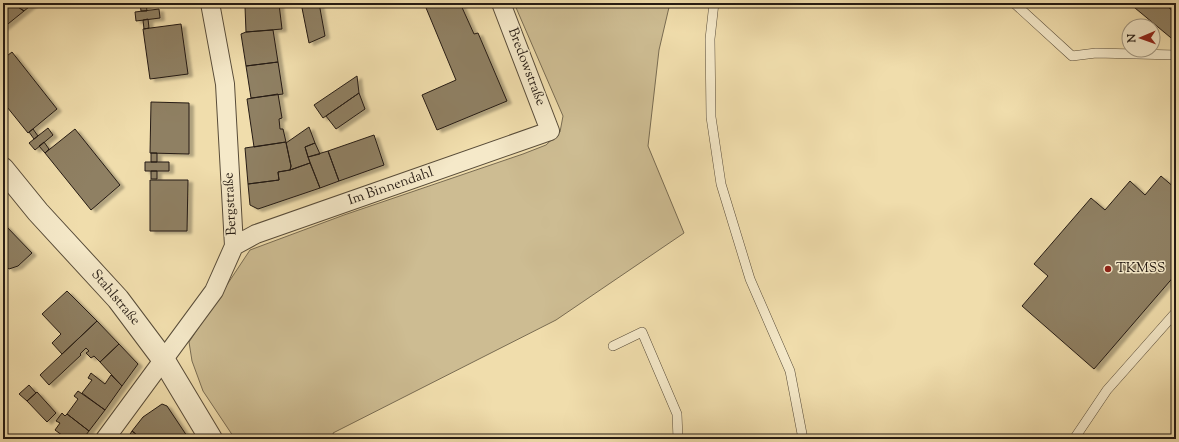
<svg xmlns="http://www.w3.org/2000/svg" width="1179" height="442" font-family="'Sorts Mill Goudy',serif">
<defs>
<filter id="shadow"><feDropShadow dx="4.5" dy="2.5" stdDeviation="1" flood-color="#0004"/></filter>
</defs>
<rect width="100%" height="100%" fill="#f0ddac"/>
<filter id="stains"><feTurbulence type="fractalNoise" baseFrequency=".005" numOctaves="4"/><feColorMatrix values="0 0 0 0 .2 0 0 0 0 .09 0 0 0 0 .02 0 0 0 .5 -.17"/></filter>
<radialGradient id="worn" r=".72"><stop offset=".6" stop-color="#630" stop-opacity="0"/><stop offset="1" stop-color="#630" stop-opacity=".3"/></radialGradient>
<!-- green -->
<path fill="#cdbc92" stroke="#796c52" d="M514,3H670L659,50L648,146L684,233L556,320L333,433L335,439H235L203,391L192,361L189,342L250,250L344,215L523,154L546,145L560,132L563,116Z"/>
<!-- building -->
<path fill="#8f8063" stroke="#251b13" filter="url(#shadow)" d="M3,3H12L24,11L3,28Z
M12,3H34L24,11Z
M140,3H146L147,11H141Z
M244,3H279V4L245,7Z
M301,3H319L325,36L309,43Z
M424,3H460L474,34L478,33L507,101L437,130L422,95L456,80Z
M1129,3H1164L1176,14V42Z
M1164,3H1176V14Z
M279,4L282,29L246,32L245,7Z
M159,9L160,18L136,21L135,12Z
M148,19L149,28L144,29L143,20Z
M181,24L188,74L150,79L143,29Z
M273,30L278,62L246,66L241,34L246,32Z
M12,52L57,109L28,133L3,102V59Z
M278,62L283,94L251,98L246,66Z
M357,76L359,93L323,118L314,105Z
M359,93L365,109L336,129L326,116Z
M278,94L282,118L279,119L280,129H283L286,142L254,147L247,99Z
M151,102L189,103V154L150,153Z
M309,127L315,143L305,147L310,163L290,170L291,166L286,143Z
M48,128L53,135L35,150L29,143Z
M33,129L38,136L34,139L29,132Z
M75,129L120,185L91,210L45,153Z
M374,135L384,165L339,181L328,151Z
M44,142L49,149L45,153L39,146Z
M286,142L291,166L290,170L278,172L279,180L248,184L245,148Z
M315,143L320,154L308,157L305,147Z
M328,151L339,181L320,188L308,157Z
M151,153H157V162H151Z
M145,162H169V171H145Z
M310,163L320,188L258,209L250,205L248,184L279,180L278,172L290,170Z
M151,171H157V179H151Z
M1161,176L1176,189V274L1094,369L1022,306L1048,276L1034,264L1091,198L1105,210L1130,181L1145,195Z
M150,180H188L187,231H150Z
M5,225L32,253L18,266L9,269L3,263V226Z
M67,291L97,321L62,354L52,343L61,334L42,314Z
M97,321L119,344L100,362L94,356L91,358L86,353L89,351L86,348L80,354L81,355L49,385L40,375Z
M119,344L138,364L122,386L100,362Z
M91,373L105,384L111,375L122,386L105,410L82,393L92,380L88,378Z
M29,385L36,393L27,401L19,394Z
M78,391L105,410L89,431L67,414L78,399L74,396Z
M37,392L56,413L47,422L27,401Z
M162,404L167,406L189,439H142L132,431L143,417Z
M62,413L65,416L67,414L89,431L83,439H67L55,430L60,423L56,421Z
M132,431L142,439H127Z"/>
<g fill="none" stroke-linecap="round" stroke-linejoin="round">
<!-- service casing -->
<g stroke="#584c39" stroke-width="10">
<path id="service" d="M714,3L710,39L711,117L721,184L750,279L790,371L803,439
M1014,3L1072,56L1096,53L1176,55
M613,346L642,332L677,414L678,439
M1074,439L1107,390L1176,312"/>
</g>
<!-- minor casing -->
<g stroke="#584c39" stroke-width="20">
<path id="minor" d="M234,246L256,234L550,131L501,3
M105,439L214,291L234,246L225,84L210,3"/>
</g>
<!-- tertiary casing -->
<g stroke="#584c39" stroke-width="24">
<path id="tertiary" d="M3,169L38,212L118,299L163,359L211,439"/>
</g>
<!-- service -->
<use href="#service" stroke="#f5e9c9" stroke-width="9"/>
<!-- minor -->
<use href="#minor" stroke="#f5e9c9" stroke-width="18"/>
<!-- tertiary -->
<use href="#tertiary" stroke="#f5e9c9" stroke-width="22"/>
</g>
<!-- markers -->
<circle fill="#8f2418" stroke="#f5e9c9" stroke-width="1.5" cx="1108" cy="269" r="4"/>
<g text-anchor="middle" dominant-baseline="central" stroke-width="3" stroke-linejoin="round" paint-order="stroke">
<!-- street labels -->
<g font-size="14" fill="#251b13" stroke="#f5e9c9">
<text transform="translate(526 67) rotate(69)">Bredowstraße</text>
<text transform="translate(391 187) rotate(-19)">Im Binnendahl</text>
<text transform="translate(231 204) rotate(-93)">Bergstraße</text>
<text transform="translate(115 298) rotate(50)">Stahlstraße</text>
</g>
<!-- poi labels -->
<g font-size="14" fill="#251b13" stroke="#f5e9c9" text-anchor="start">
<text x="1116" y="269">TKMSS</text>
</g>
</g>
<!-- margin -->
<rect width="1179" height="442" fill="none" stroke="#f0ddac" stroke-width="16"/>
<rect x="4" y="4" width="1171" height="434" fill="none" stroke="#251b13" stroke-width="2"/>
<rect x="8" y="8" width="1163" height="426" fill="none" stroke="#251b13"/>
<!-- north arrow -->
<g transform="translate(1141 38) rotate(268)"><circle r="19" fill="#f5e9c9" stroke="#a29780"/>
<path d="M0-3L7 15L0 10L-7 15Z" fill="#8f2418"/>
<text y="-6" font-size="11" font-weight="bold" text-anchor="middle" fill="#251b13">N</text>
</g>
<rect width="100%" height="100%" filter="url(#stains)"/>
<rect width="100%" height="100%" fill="url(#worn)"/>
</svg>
